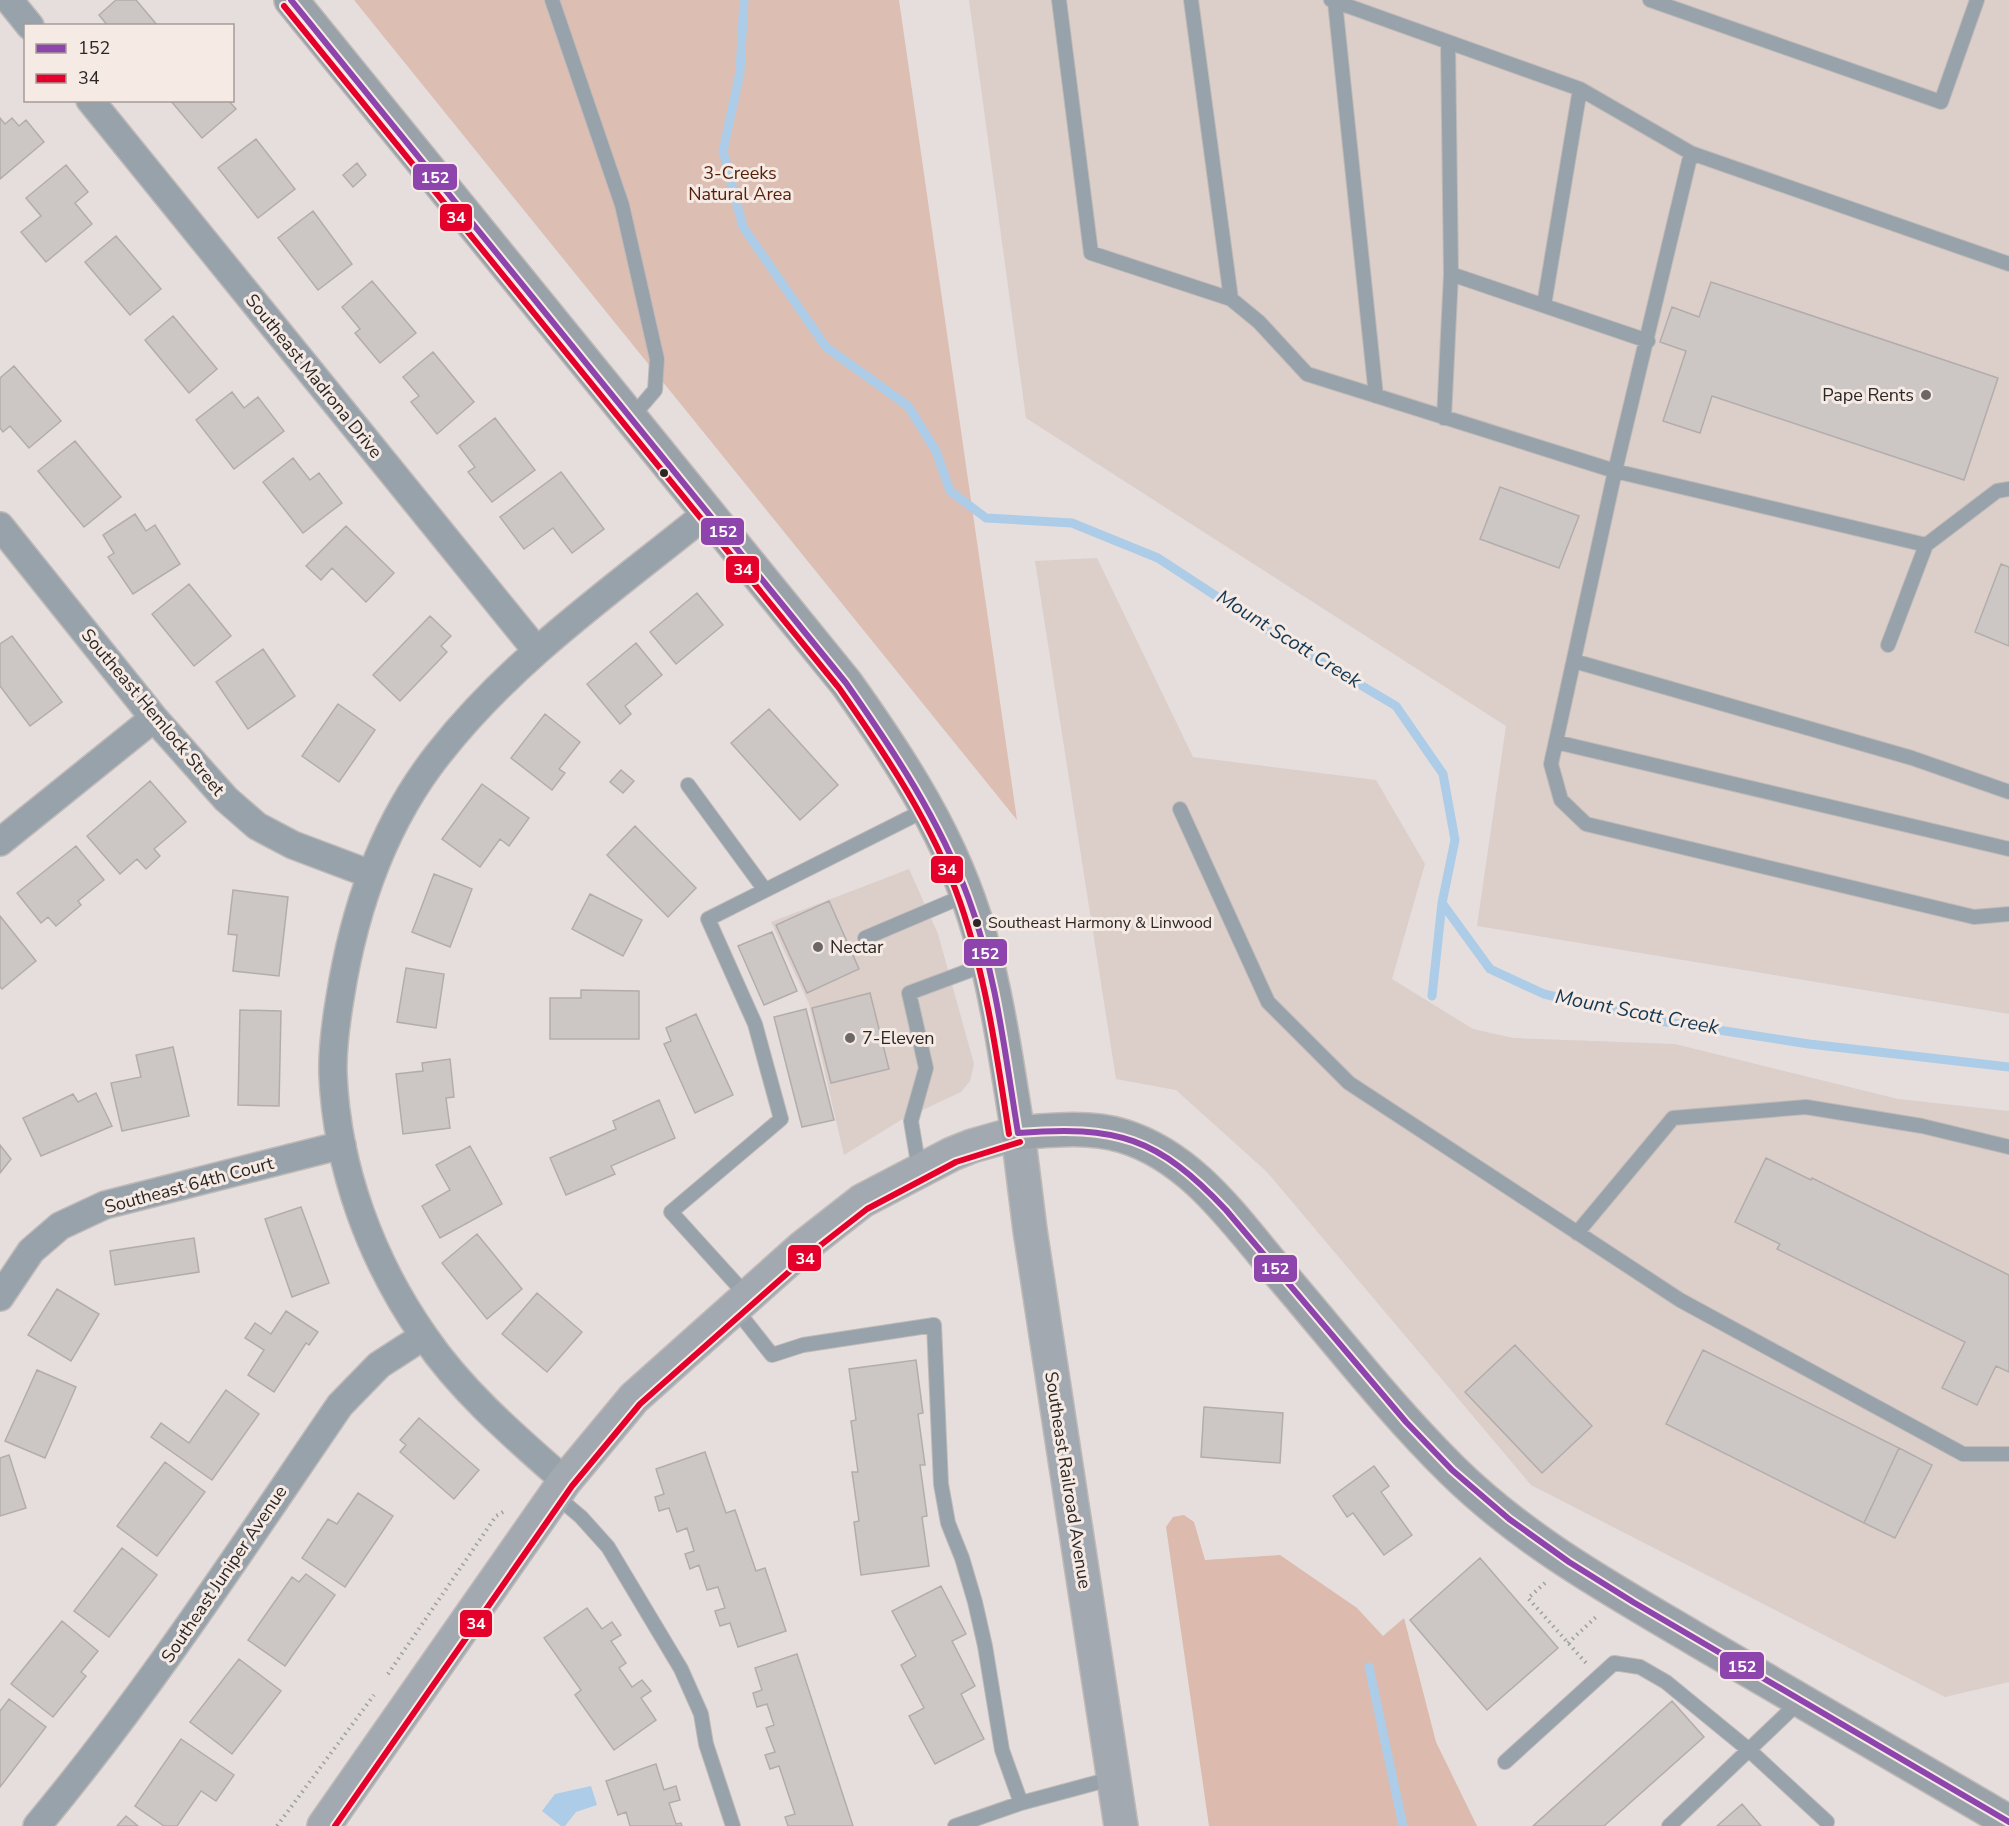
<svg xmlns="http://www.w3.org/2000/svg" width="2009" height="1826" font-family="'Nunito Sans',sans-serif">
<rect width="100%" height="100%" fill="#e5dedc"/>
<!-- built -->
<path fill="#dccec9" d="M969,0H2009V1014L1477,926L1506,726L1026,418Z
M1097,558L1193,757L1376,780L1425,864L1392,979L1473,1029L1513,1038L1675,1044L1898,1099L2009,1111V1682L1945,1697L1531,1485L1267,1172L1176,1090L1116,1079L1035,561Z
M909,869L938,934L974,1064L970,1081L961,1092L901,1120L844,1155L809,1004L771,922Z"/>
<!-- green -->
<path fill="#dcbeb3" d="M354,0H899L1017,820Z"/>
<!-- forest -->
<path fill="#dcbaad" d="M1184,1515L1194,1522L1205,1560L1280,1555L1357,1608L1383,1636L1404,1618L1436,1742L1477,1826H1209L1166,1527L1173,1517Z"/>
<!-- water -->
<path fill="#adcce7" d="M591,1786L597,1805L576,1812L565,1826H561L542,1811L555,1794Z"/>
<g fill="none" stroke-linecap="round" stroke-linejoin="round">
<!-- stream -->
<path stroke="#adcce7" stroke-width="9" d="M744,0L740,72L723,151L743,227L826,347L908,406L936,451L950,491L986,518L1072,523L1158,558L1268,630L1396,706L1443,774L1455,840L1442,903L1432,996
M1442,903L1490,969L1544,994L1660,1021L1809,1044L2009,1067
M1369,1667L1403,1826"/>
</g>
<!-- building -->
<path fill="#ccc7c5" stroke="#b2adab" stroke-width="1.5" d="M116,0H136L158,26H108L99,15Z
M170,100H228L236,109L202,138Z
M0,118L5,124L12,118L19,126L26,120L44,142L0,179Z
M256,139L295,189L258,218L218,168Z
M357,163L366,175L353,187L343,175Z
M66,165L88,192L75,203L92,224L46,262L21,232L41,216L26,198Z
M313,211L352,264L318,290L278,238Z
M116,236L161,289L130,315L85,262Z
M372,281L416,333L380,363L355,333L360,329L342,307Z
M1711,282L1998,378L1964,480L1712,396L1700,433L1663,421L1686,351L1660,342L1672,307L1699,317Z
M173,316L217,369L189,393L145,340Z
M433,352L474,402L437,434L411,402L419,396L403,377Z
M14,366L61,421L29,448L10,426L3,432L0,428V378Z
M232,392L244,408L258,397L284,431L234,469L196,420Z
M495,418L535,470L492,502L468,472L475,467L459,446Z
M75,441L121,497L84,527L38,471Z
M293,458L310,480L319,473L342,503L303,533L263,482Z
M561,472L604,529L572,553L553,528L524,549L500,517Z
M1500,487L1579,516L1559,568L1480,539Z
M135,514L146,531L155,525L180,564L133,594L108,557L114,553L103,535Z
M346,526L394,573L366,602L332,568L321,580L306,566Z
M2001,564L2009,567V646L1975,632Z
M189,584L231,636L194,666L152,614Z
M697,593L723,625L676,664L650,632Z
M430,616L451,636L441,646L447,652L400,701L373,675Z
M12,636L62,702L30,726L0,686V644Z
M636,643L662,675L625,706L631,714L620,724L587,684Z
M263,649L295,696L248,729L216,682Z
M338,704L375,730L339,782L302,756Z
M769,709L838,785L800,820L731,743Z
M545,714L580,742L559,769L565,773L552,790L511,758Z
M621,770L634,781L623,793L610,782Z
M150,781L186,822L154,849L160,856L146,869L137,859L120,874L87,836Z
M482,784L529,818L509,846L500,839L480,867L442,839Z
M635,826L696,888L668,917L607,855Z
M76,846L104,880L78,901L81,905L56,926L48,917L41,923L17,893Z
M434,874L472,889L450,947L412,932Z
M233,890L288,897L279,976L233,971L237,935L228,934Z
M590,894L642,920L623,956L572,929Z
M829,901L859,969L807,993L776,925Z
M0,916L36,961L2,989L0,987Z
M772,932L797,991L764,1005L738,946Z
M406,968L444,974L436,1028L397,1022Z
M581,990L639,991V1039H550V998H581Z
M870,993L889,1069L831,1083L812,1008Z
M806,1009L834,1120L802,1127L774,1017Z
M240,1010L281,1011L279,1106L238,1105Z
M696,1014L733,1095L695,1113L664,1044L671,1041L666,1028Z
M173,1047L189,1116L122,1131L111,1083L141,1077L136,1055Z
M450,1059L454,1097L446,1098L450,1128L403,1134L396,1074L423,1071L422,1063Z
M96,1093L112,1126L41,1156L23,1118L73,1094L78,1102Z
M659,1100L675,1138L611,1166L615,1174L566,1195L550,1158L616,1129L613,1121Z
M0,1145L11,1159L0,1173Z
M470,1146L502,1204L440,1238L422,1206L450,1190L436,1165Z
M1766,1158L1811,1180L1812,1178L2009,1275V1372L1996,1366L1977,1405L1942,1388L1965,1342L1777,1249L1780,1244L1735,1222Z
M301,1207L329,1283L292,1297L265,1219Z
M477,1234L522,1289L487,1319L442,1263Z
M194,1238L199,1272L115,1285L110,1251Z
M57,1289L99,1314L71,1361L28,1335Z
M537,1293L582,1332L547,1372L502,1334Z
M286,1311L318,1332L309,1345L306,1343L274,1392L248,1375L264,1350L245,1338L255,1323L271,1334Z
M1515,1345L1592,1426L1542,1473L1465,1392Z
M1703,1350L1899,1448L1864,1523L1666,1424Z
M916,1360L923,1413L918,1414L925,1465H920L927,1516L922,1517L929,1566L861,1575L854,1522L859,1521L852,1472H858L851,1421L856,1420L849,1369Z
M37,1370L76,1387L45,1458L5,1441Z
M226,1390L259,1414L212,1480L151,1437L161,1423L189,1443Z
M1204,1407L1283,1413L1280,1463L1201,1457Z
M419,1418L479,1470L454,1499L400,1452L406,1445L400,1440Z
M1899,1448L1932,1465L1895,1538L1864,1523Z
M705,1452L726,1513L735,1510L756,1571L765,1568L786,1631L738,1647L730,1623L720,1626L715,1611L725,1608L718,1587L707,1590L699,1565L690,1569L685,1554L694,1551L687,1528L677,1532L669,1508L659,1511L655,1497L664,1494L656,1469Z
M9,1455L26,1508L0,1516V1458Z
M165,1462L205,1492L157,1556L117,1526Z
M1374,1466L1389,1486L1381,1492L1412,1535L1384,1555L1353,1513L1347,1517L1333,1496Z
M358,1493L393,1516L345,1587L302,1558L328,1519L337,1524Z
M122,1548L157,1575L109,1637L74,1611Z
M1480,1558L1558,1648L1487,1710L1410,1620Z
M306,1574L335,1595L285,1666L248,1640L292,1577L299,1582Z
M941,1586L966,1634L952,1641L975,1686L961,1694L984,1739L935,1764L909,1716L924,1708L901,1665L916,1656L892,1611Z
M587,1608L602,1629L612,1622L621,1635L611,1641L626,1663L619,1668L632,1687L642,1680L651,1691L641,1698L656,1720L614,1750L575,1695L581,1690L544,1638Z
M62,1621L98,1651L81,1672L86,1676L53,1717L11,1684Z
M797,1654L853,1826H788L785,1817L795,1814L779,1766L770,1769L765,1755L775,1752L766,1728L774,1725L767,1704L757,1707L753,1693L762,1690L755,1668Z
M239,1659L281,1691L232,1754L190,1722Z
M9,1699L46,1727L0,1787V1711Z
M1672,1701L1704,1737L1604,1826H1533Z
M181,1739L234,1775L216,1801L201,1791L177,1826H164L135,1806Z
M656,1764L664,1790L676,1786L680,1800L669,1803L676,1824L681,1823L682,1826H630L626,1812L618,1815L606,1781Z
M1742,1804L1761,1826H1717Z
M126,1816L138,1826H117Z"/>
<g fill="none" stroke-linecap="round" stroke-linejoin="round">
<!-- lane casing -->
<g stroke="#bfbab8" stroke-width="16">
<path id="lane" d="M552,0L622,205L657,359L655,390L631,418
M1059,0L1091,253L1231,299L1259,322L1307,374L1615,471L1926,545
M1191,0L1231,299
M1331,0L1580,89L1691,153L2009,264
M1650,0L1941,102L1977,0
M1335,2L1376,396
M1691,153L1615,471L1551,764L1561,800L1586,824L1974,917L2009,914
M1451,274L1648,341
M1544,305L1580,89
M1444,418L1451,274L1448,42
M1888,645L1926,545L1997,491L2009,489
M1574,661L1912,758L2009,792
M1556,742L2009,849
M688,785L765,890
M1180,809L1268,1002L1349,1083L1680,1300L1963,1454H2009
M865,938L966,895
M919,1169L911,1121L926,1068L909,993L987,964
M1577,1233L1673,1118L1806,1107L1922,1126L2009,1147
M748,1297L671,1212L781,1119L755,1024L708,919L927,809
M735,1308L772,1355L803,1345L934,1325L941,1484L948,1523L962,1558L975,1602L985,1646L1002,1750L1021,1803
M555,1495L581,1517L608,1547L681,1669L701,1714L706,1744L733,1826
M1505,1762L1614,1663L1640,1667L1666,1682L1749,1750L1827,1822
M955,1826L1021,1803L1114,1778
M1669,1826L1800,1701"/>
</g>
<!-- street casing -->
<g stroke="#bfbab8" stroke-width="30">
<path id="street" d="M9,0L30,26
M90,100L537,651
M0,526L154,718L226,799L257,826L293,845L370,874
M0,842L154,718
M0,1297L31,1251L60,1226L105,1205L342,1145
M565,1481C515,1437 462,1392 424,1336C371,1260 337,1168 333,1075C332,1050 336,1022 340,998C354,909 383,823 440,752C514,658 615,588 706,514
M37,1826C148,1693 242,1548 340,1405L379,1365L424,1336"/>
</g>
<!-- secondary casing -->
<g stroke="#bfbab8" stroke-width="36">
<path id="secondary" d="M324,1826L565,1481L634,1398L802,1248L862,1201L952,1154L972,1146L1018,1133L1030,1230L1121,1826"/>
</g>
<!-- primary casing -->
<g stroke="#bfbab8" stroke-width="36">
<path id="primary" d="M291,0L846,683C901,760 953,840 979,932C998,998 1007,1066 1018,1133C1053,1130 1089,1126 1123,1136C1191,1157 1232,1217 1276,1269C1334,1336 1389,1408 1452,1470C1524,1541 1611,1589 1697,1640C1801,1701 1905,1761 2009,1822"/>
</g>
<!-- path -->
<path stroke="#9ba0a5" stroke-width="4" stroke-dasharray="1.5 4.5" stroke-linecap="butt" d="M1545,1583L1528,1598L1586,1663
M1568,1643L1596,1617
M388,1674L496,1516L503,1512
M277,1826L374,1695"/>
<!-- lane -->
<use href="#lane" stroke="#98a2aa" stroke-width="14"/>
<!-- street -->
<use href="#street" stroke="#98a2aa" stroke-width="27"/>
<!-- secondary -->
<use href="#secondary" stroke="#a2a9b1" stroke-width="33"/>
<!-- primary -->
<use href="#primary" stroke="#9aa2a9" stroke-width="33"/>
<!-- bus-1 casing -->
<g stroke="#f6eae5" stroke-width="10">
<path id="bus-1" d="M291,0L846,683C893,750 939,819 968,897C996,972 1005,1054 1018,1133
M1018,1133C1116,1125 1158,1137 1226,1210L1406,1422L1452,1470L1509,1519L1569,1562L1633,1602L2009,1822"/>
</g>
<!-- bus-2 casing -->
<g stroke="#f6eae5" stroke-width="10">
<path id="bus-2" d="M284,6L839,688C886,755 933,825 960,902C986,977 997,1056 1009,1134
M335,1826L572,1486L640,1404L808,1255L867,1209L956,1162L1020,1142"/>
</g>
<!-- bus-1 -->
<use href="#bus-1" stroke="#8e44ad" stroke-width="6"/>
<!-- bus-2 -->
<use href="#bus-2" stroke="#e4002b" stroke-width="6"/>
</g>
<!-- markers -->
<g fill="#6c6765" stroke="#f6eae5" stroke-width="2">
<circle cx="1926" cy="395" r="6"/>
<circle cx="818" cy="947" r="6"/>
<circle cx="850" cy="1038" r="6"/>
</g>
<g fill="#2b2725" stroke="#f6eae5" stroke-width="2">
<circle cx="664" cy="473" r="5"/>
<circle cx="977" cy="923" r="5"/>
</g>
<g text-anchor="middle" dominant-baseline="central" stroke-width="6" stroke-linejoin="round" paint-order="stroke">
<!-- bus labels -->
<g font-size="16" fill="#2b2725" stroke="#f6eae5" text-anchor="start">
<text x="988" y="923">Southeast Harmony &amp; Linwood</text>
</g>
<!-- park labels -->
<g font-size="18" fill="#55210a" stroke="#f6eae5">
<text x="740" y="173">3-Creeks<tspan x="740" dy="21">Natural Area</tspan></text>
</g>
<!-- street labels -->
<g font-size="18" fill="#2b2725" stroke="#f6eae5">
<text transform="translate(314 376) rotate(51)">Southeast Madrona Drive</text>
<text transform="translate(153 712) rotate(50)">Southeast Hemlock Street</text>
<text transform="translate(189 1185) rotate(-15)">Southeast 64th Court</text>
<text transform="translate(1068 1480) rotate(81)">Southeast Railroad Avenue</text>
<text transform="translate(224 1574) rotate(-56)">Southeast Juniper Avenue</text>
</g>
<!-- poi labels -->
<g font-size="18" fill="#2b2725" stroke="#f6eae5" text-anchor="start">
<text x="1914" y="395" text-anchor="end">Pape Rents</text>
<text x="830" y="947">Nectar</text>
<text x="862" y="1038">7-Eleven</text>
</g>
<!-- water labels -->
<g font-size="20" font-style="italic" fill="#133853" stroke="#f6eae5">
<text transform="translate(1289 639) rotate(32)">Mount Scott Creek</text>
<text transform="translate(1637 1012) rotate(11)">Mount Scott Creek</text>
</g>
</g>
<g stroke="#f6eae5" stroke-width="2">
<rect x="412" y="163" width="46" height="28" rx="6" fill="#8e44ad"/>
<rect x="439" y="203" width="34" height="29" rx="6" fill="#e4002b"/>
<rect x="700" y="517" width="45" height="29" rx="6" fill="#8e44ad"/>
<rect x="725" y="555" width="35" height="29" rx="6" fill="#e4002b"/>
<rect x="930" y="855" width="34" height="29" rx="6" fill="#e4002b"/>
<rect x="963" y="938" width="45" height="29" rx="6" fill="#8e44ad"/>
<rect x="787" y="1244" width="35" height="28" rx="6" fill="#e4002b"/>
<rect x="1253" y="1254" width="45" height="29" rx="6" fill="#8e44ad"/>
<rect x="459" y="1609" width="34" height="29" rx="6" fill="#e4002b"/>
<rect x="1719" y="1651" width="46" height="29" rx="6" fill="#8e44ad"/>
</g>
<g font-size="16" text-anchor="middle" font-weight="bold" fill="#fff">
<text x="435" y="183">152</text>
<text x="456" y="223">34</text>
<text x="723" y="537">152</text>
<text x="743" y="575">34</text>
<text x="947" y="875">34</text>
<text x="985" y="959">152</text>
<text x="805" y="1264">34</text>
<text x="1275" y="1274">152</text>
<text x="476" y="1629">34</text>
<text x="1742" y="1672">152</text>
</g>
<!-- legend -->
<rect x="24" y="24" width="210" height="78" fill="#f6eae5" stroke="#a59c98" stroke-width="1.5"/>
<rect x="36" y="44" width="30" height="9" fill="#8e44ad" stroke="#a59c98" stroke-width="1.5"/>
<text x="78" y="54" font-size="18" fill="#2b2725">152</text>
<rect x="36" y="74" width="30" height="9" fill="#e4002b" stroke="#a59c98" stroke-width="1.5"/>
<text x="78" y="84" font-size="18" fill="#2b2725">34</text>
</svg>
